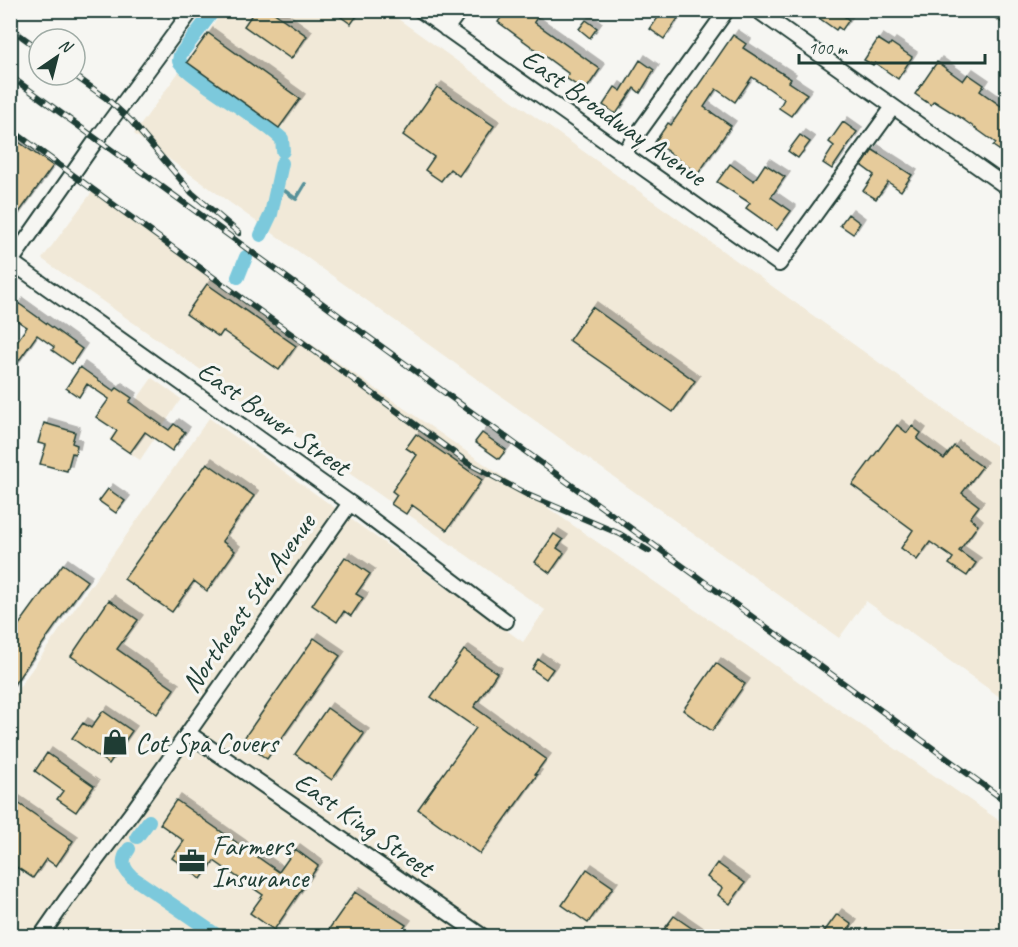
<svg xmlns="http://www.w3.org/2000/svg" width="1018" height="947" font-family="Caveat,sans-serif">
<defs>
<filter id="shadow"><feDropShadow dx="5" dy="-5" stdDeviation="0" flood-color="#0004"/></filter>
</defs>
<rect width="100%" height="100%" fill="#f6f6f2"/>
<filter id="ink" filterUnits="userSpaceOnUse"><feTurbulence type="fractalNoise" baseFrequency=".0167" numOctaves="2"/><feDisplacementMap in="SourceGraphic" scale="12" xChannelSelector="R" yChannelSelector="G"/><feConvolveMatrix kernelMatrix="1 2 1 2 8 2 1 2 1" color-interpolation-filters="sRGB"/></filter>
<g filter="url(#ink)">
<!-- built -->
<path fill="#f1e9d8" d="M223,11H387L1007,454V702L866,601L839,638L134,134Z
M92,192L1007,826V936H11V699L209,418L523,642L545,610L42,259Z
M152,378L181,399L140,460L109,439Z"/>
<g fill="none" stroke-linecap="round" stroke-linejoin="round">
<!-- stream -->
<path stroke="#579199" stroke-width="4" d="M285,191L296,199L305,184"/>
<!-- canal -->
<path stroke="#7cc9dc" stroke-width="14" d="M214,10L180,55L179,61C185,70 195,76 204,83C230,102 259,118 282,139L283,151
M261,235L271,214L282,163
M238,277L246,257
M137,837L149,821
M129,849C121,860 122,867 132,877L218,936"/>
</g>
<!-- building -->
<path fill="#e6cb9b" stroke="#1f3d34" stroke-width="1.5" filter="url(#shadow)" d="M255,10H270L307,36L291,59L244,26Z
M331,10H361L351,24Z
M506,10H542L534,22L600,69L585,91L566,78L569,74L498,22Z
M663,10H676L681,14L664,39L650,29Z
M824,10H836L849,20L842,30L838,27L836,30L819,18Z
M984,10H1004L1008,13V27Z
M586,20L597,28L590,38L579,29Z
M208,33L300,99L279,128L187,62Z
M733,35L746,44L743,48L791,79L789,82L807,94L791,116L779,108L784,99L752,77L735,102L716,89L704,107L731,126L698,174L655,142L668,123L671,125Z
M878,39L889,46L891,43L912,57L898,79L875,63L873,65L864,60Z
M640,60L654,70L640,93L634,88L616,114L603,105L615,87L621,91Z
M937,62L963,81L968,74L984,85L980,91L1008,111V156L993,146L996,143L961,118L934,101L931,105L915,94Z
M437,87L494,126L459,176L450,169L441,181L425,170L434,157L403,135Z
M843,122L857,132L832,169L823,163L834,146L829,142Z
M800,135L810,142L798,158L788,151Z
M10,136L53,166L10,225Z
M873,150L912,175L901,191L888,182L876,199L863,191L874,175L862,166Z
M730,164L754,181L765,164L785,177L771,197L791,211L777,230L746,208L750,203L717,182Z
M848,214L860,223L853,234L840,225Z
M207,284L296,346L279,370L223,331L219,337L186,314Z
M18,303L82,349L72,364L52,350L54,347L37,335L10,373V351L27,327L10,316Z
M592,307L695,381L673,412L569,340Z
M80,367L114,391L117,388L132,398L129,402L169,430L174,424L185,432L172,451L145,432L130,453L111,440L117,431L96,417L109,399L87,384L79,397L66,388Z
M44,423L75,432L72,443L77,445L75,454L72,453L67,471L40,464L46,445L38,443Z
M897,425L907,433L912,426L921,433L917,439L944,459L954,446L982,467L962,493L979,506L970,518L978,525L959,551L976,563L967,576L949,564L953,558L930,542L917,560L901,548L913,530L852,485Z
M482,433L506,450L499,459L475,442Z
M416,434L482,480L447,530L412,505L406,514L391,504L397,495L392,491L417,455L406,448Z
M207,463L254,496L222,541L235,551L207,591L194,581L172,612L124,579Z
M108,489L125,501L116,513L99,501Z
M554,534L563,540L557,548L564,553L550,573L535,562Z
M345,557L370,574L356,594L363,598L351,616L344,611L337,622L312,605Z
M63,564L87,581L10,690V637Z
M109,600L138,620L117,649L174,689L157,714L71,656Z
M314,638L340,656L267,759L242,741Z
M464,650L497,673L474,707L546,759L535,774L537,775L480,854L418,809L476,728L431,697Z
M538,659L553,669L546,679L532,669Z
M716,663L745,684L712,731L683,710Z
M327,708L364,734L332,780L295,754Z
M103,711L132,731L109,764L72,738L83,723L91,728Z
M47,753L94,786L76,812L57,799L63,791L35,771Z
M176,800L279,872L295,849L318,866L274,930L250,913L263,895L214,861L201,879L172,858L184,841L160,824Z
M15,801L73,841L56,866L46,859L33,878L10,863V807Z
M717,863L745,883L730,904L718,895L722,888L707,877Z
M587,869L613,887L588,923L562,905Z
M355,892L406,925L398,936H324Z
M837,914L852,925L844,936H821Z
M674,916L703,936H659Z"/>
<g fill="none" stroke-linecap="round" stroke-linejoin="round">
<!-- minor casing -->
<g stroke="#1f3d34" stroke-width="18">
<path id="minor" d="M420,10L779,264L893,107
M757,10L1008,188
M446,29L460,10
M623,154L727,10
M10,261L350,503L506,621
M10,263L97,139L192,10
M188,733L482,936
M41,936L66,900L133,811L350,503"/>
</g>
<!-- minor -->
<use href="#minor" stroke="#f6f6f2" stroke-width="14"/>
<!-- rail casing -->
<g stroke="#1f3d34" stroke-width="6">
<path id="rail" d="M10,28L39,49
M74,75L106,98L131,121L192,193L239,233
M10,76L1008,803
M10,129L468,463L528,495L620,534L649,551"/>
</g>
<!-- rail -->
<use href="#rail" stroke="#f6f6f2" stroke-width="4" stroke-dasharray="11" stroke-linecap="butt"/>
</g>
</g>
<!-- icons -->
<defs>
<g id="shop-bare" transform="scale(2.07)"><path d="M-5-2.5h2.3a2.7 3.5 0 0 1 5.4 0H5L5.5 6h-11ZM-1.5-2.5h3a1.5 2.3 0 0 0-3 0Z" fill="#1f3d34" stroke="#f6f6f2" stroke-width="2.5" paint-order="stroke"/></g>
<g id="office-bare" transform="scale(2.07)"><path d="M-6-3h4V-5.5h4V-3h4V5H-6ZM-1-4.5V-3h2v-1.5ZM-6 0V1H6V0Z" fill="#1f3d34" stroke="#f6f6f2" stroke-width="2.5" paint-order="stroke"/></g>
</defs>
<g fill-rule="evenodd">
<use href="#shop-bare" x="115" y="742"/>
<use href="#office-bare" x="192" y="861"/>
</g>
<g text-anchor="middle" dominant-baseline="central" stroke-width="6" stroke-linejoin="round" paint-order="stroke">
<!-- street labels -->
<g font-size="28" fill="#1f3d34" stroke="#f6f6f2">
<text transform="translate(614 117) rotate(35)">East Broadway Avenue</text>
<text transform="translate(274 418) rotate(35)">East Bower Street</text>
<text transform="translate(248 603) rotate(-55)">Northeast 5th Avenue</text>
<text transform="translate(364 824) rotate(35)">East King Street</text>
</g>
<!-- poi labels -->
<g font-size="28" fill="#1f3d34" stroke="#f6f6f2" text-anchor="start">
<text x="135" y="742">Cot Spa Covers</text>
<text x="212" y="845">Farmers<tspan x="212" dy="32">Insurance</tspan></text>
</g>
</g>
<!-- margin -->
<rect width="1018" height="947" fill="none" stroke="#f6f6f2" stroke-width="36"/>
<rect x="18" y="18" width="982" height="911" fill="none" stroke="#1f3d34" stroke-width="2" filter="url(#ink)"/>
<!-- north arrow -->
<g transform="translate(57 57) rotate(35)"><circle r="28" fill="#f6f6f2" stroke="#a0aca6" stroke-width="1.5"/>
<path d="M0-4.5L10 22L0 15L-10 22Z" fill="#1f3d34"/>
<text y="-9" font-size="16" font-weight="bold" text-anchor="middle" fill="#1f3d34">N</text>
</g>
<!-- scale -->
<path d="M799 54v9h186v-9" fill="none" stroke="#1f3d34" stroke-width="3"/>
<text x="808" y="54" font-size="18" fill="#1f3d34" stroke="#f6f6f2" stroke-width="4.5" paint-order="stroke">100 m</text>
</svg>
